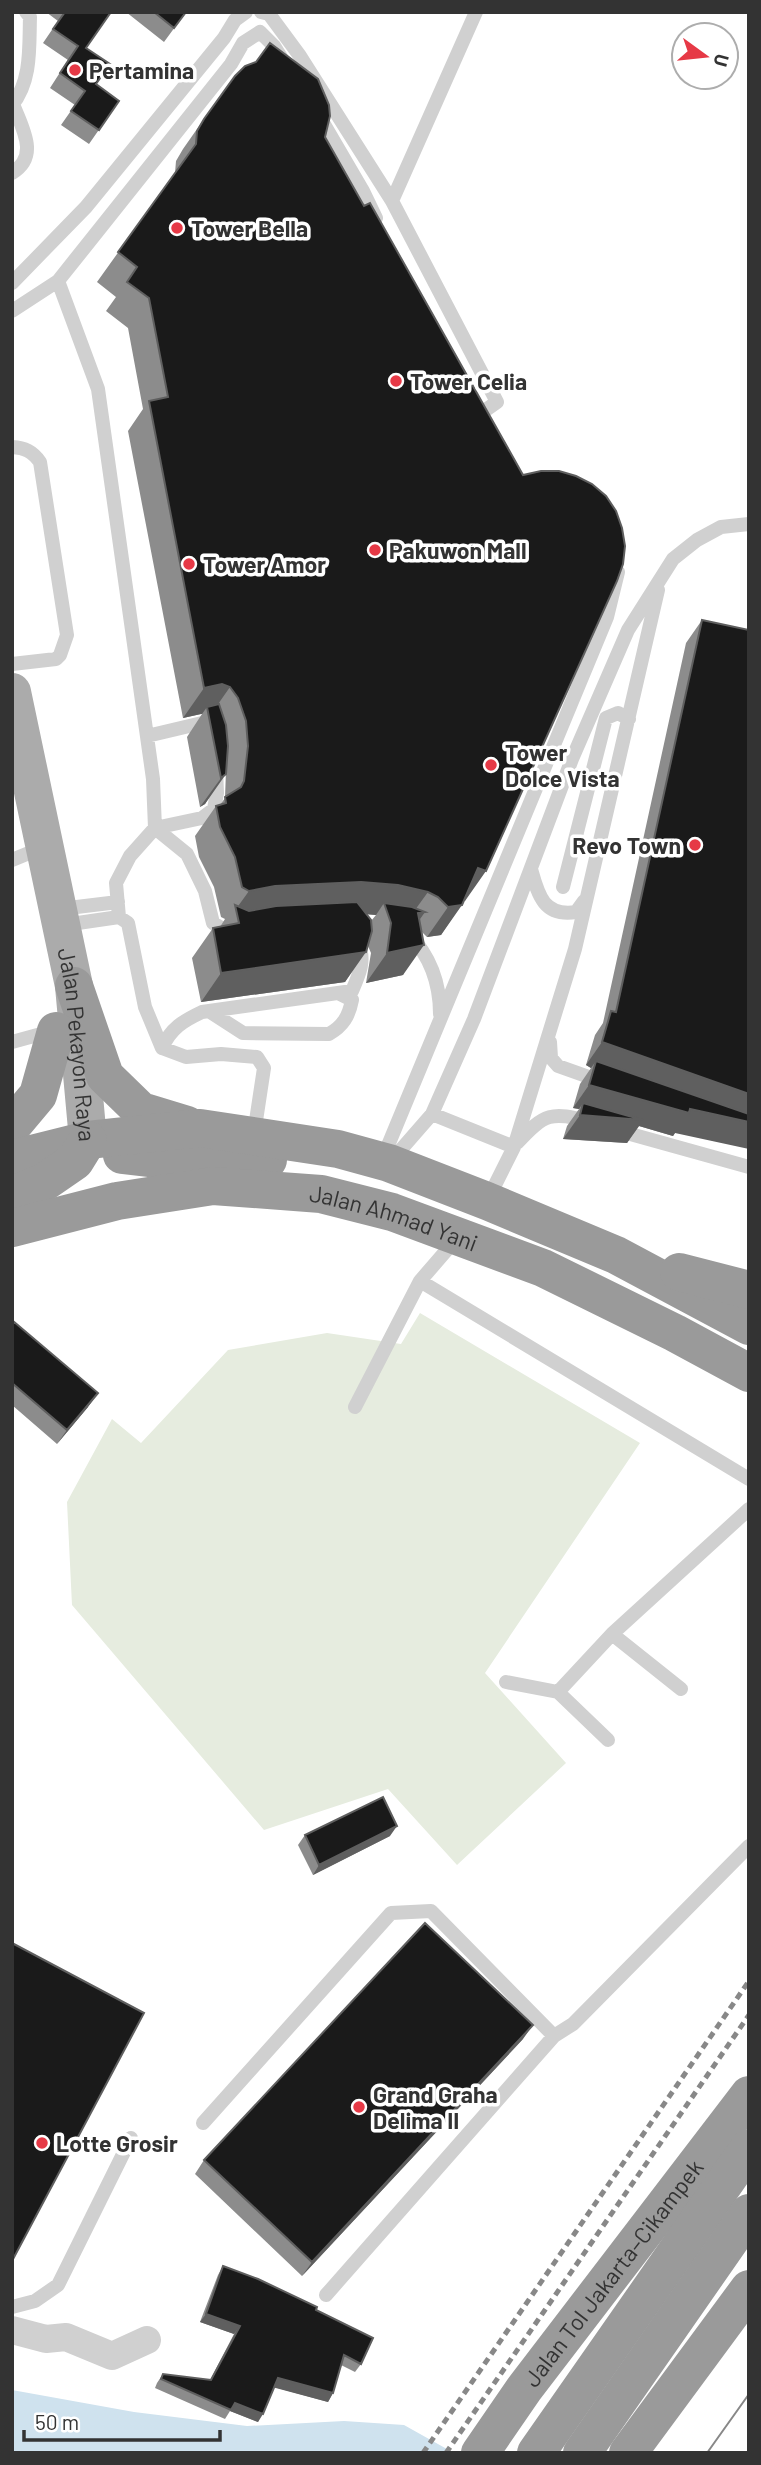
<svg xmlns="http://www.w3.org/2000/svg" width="761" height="2465" font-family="Barlow,sans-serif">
<rect width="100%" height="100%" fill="#fff"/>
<!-- green -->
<path fill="#e6ecdf" d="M420,1313L640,1443L485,1673L566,1763L457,1865L388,1789L264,1830L72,1605L67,1502L112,1419L141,1443L228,1350L327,1333L401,1344Z"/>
<!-- water -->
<path fill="#cfe2ee" d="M12,2390L134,2412L247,2426L344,2421L404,2425L454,2453H12Z"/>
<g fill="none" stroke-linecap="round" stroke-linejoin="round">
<!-- lane -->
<path stroke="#d0d0d0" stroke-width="14" d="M261,12L269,14L300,56L392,201L497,402L480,414
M12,105C32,81 29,46 30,17L26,12
M318,114L363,191L376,218
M12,173C40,156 22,128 13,104
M392,201L476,12
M58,281L98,389L153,779L155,828L187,854L205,891L213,923L226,931L236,929
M12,283L86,207L224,38L235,20L246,12
M12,311L58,281L231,64L243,43L260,32L274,46L284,62
M12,447C25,448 32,451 40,462L67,635L60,655L56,659L12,664
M147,736L202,723L209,732
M12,860L29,853
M531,869C538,894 543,917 576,912L584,901
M563,887L606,718L618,713L629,719
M60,909L118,902
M119,917L116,883L130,856L155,828L202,818L214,809L217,793L216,768
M64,925L119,917L128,923L145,1007L162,1048L186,1057L221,1054L257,1057L264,1068L254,1134
M409,934C430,956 440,984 440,1014
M209,1011L243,1033L329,1034C343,1026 349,1016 352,1000L338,993
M12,1042L52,1031
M550,1042L551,1058L558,1066L603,1082
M162,1048C171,1028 183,1021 202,1012L352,991C359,975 366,960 358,943
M432,1114L514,1147
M616,1130L749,1167
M517,1143C545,1113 551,1111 590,1122
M382,1160L607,617L618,572
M391,1161L432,1114L474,1019L572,759L628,630L673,559L697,540L721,527L749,524
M488,1199L514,1147L575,949L658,590
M420,1281L458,1237
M355,1407L420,1281L749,1479
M612,1634L681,1689
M506,1682L558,1692L612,1634L749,1509
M558,1692L608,1740
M203,2123L391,1913L431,1911L554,2036
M326,2295L554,2036L573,2024L749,1846
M12,2307L35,2301L58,2285L131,2138"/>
<!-- street -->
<path stroke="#d0d0d0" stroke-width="28" d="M12,2330L46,2339L66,2337L112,2356L147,2340"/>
<!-- primary -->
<path stroke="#ababab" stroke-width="38" id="s1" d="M12,692L74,986L88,1140"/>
<!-- highway -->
<g stroke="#9a9a9a" stroke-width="38">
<path d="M74,986L105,1076L141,1111L187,1125"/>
<path d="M12,1126L38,1095L56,1031"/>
<path d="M122,1155L148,1158L268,1160"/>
<path d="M12,1159L88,1140L200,1128L338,1149L389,1163L487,1201L616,1255L749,1326"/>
<path d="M12,1195L46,1181L75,1161L88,1140"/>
<path id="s2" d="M12,1228L117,1201L213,1186L321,1194L392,1212L543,1268L675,1333L749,1373"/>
<path d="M679,1272L749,1290"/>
<path id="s3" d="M480,2453L524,2389L749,2095"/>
<path d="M536,2453L749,2148"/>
<path d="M582,2453L749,2213"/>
<path d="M628,2453L749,2289"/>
</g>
<!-- tram -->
<path stroke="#888" stroke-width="2" d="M707,2453L749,2394"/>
<!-- rail -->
<path stroke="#888" stroke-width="5" stroke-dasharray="7 5" stroke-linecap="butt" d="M423,2453L749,1981
M446,2453L749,2015"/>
</g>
<!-- wall -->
<path fill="#8c8c8c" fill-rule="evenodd" d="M46,12H111L86,48L96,84L119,101L89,144L61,125L75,105L50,88L68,60L43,43L58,21Z
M126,12H186L164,42Z
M204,119L325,137L465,901L464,900L441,935L427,937L422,932L403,975L366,983L371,953L368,946L345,982L201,1002L192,958L213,928L220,927L225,919L221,917L214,887L199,857L195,836L216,806L220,805L225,798L226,770L205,804L200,807L187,737L202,714H201L183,718L128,431L143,409L128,328L106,311L116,297L97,282L175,173L176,161L183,149ZM366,914L376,915L371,921Z
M702,620L675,1133L673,1136L639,1126L627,1143L563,1139L567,1126L579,1109L573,1108L580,1084L591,1068L586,1065L595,1035L603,1023L686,643Z
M12,1321L88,1407L57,1444L12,1405Z
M305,1835L390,1836L313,1875L298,1845Z
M523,2039L302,2276L195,2174L204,2160Z
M223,2266L316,2310L361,2364L355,2372L341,2365L333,2393L328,2402L274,2387L258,2422L230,2411L225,2419L155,2388L157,2383L163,2374L210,2380L234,2334L200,2322L218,2275Z"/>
<!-- shaded-wall -->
<path fill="#5f5f5f" d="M222,684L230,687L209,717L207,707L202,714H201L183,718L204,688Z
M226,774L205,804L200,807L221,778Z
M478,868L486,871L465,901L457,898Z
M361,882L398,885L428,892L407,921L384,903L376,915L340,912L254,916L236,909L249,891L275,886Z
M462,905L441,935L427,937L448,907Z
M425,912L404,942L418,913Z
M424,945L403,975L366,983L387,953Z
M366,952L345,982L201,1002L221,973Z
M602,1042L749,1094V1149L675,1133L673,1136L639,1126L627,1143L563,1139L580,1115L583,1103L579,1109L573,1108L589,1085L596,1061L591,1068L586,1065Z
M98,1393L88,1407L57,1444L67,1430Z
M397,1826L390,1836L313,1875L319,1865Z
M533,2025L523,2039L302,2276L312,2262Z
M206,2314L240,2326L234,2334L200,2322Z
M278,2378L333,2393L328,2402L272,2387Z
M235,2403L263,2414L258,2422L230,2411Z"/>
<!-- building -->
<path fill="#1a1a1a" stroke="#5f5f5f" stroke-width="2" d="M65,12H111L86,48L110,64L96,84L119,101L99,130L71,111L85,91L60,73L78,46L53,29Z
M154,12H186L174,28Z
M270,43L318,79L329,105L330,116L325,137L364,206L370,203L523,475L541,471H559L576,476L592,484L606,496L616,511L622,528L625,546L623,564L617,581L486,871L478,868L462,905L448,907L438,897L428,892L398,885L361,882L275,886L249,891L242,887L235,857L220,827L216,806L226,803L225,797L241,787L244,781L248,746L246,721L238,698L230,687L222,684L204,688L149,401L168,397L149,298L127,282L137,267L118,252L196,144L197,131L204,119L235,76L245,66L256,62Z
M702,620L749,630V1094L602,1042L611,1011L616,1012Z
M219,704L226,725L228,746L226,774L221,778L207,707Z
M357,902L371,920L372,931L366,952L221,973L213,928L239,923L235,905L249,911L276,906Z
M384,903L412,907L425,912L418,913L424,945L387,953L391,923Z
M596,1061L749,1114V1122L690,1109L689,1113L589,1085Z
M583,1103L643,1120L580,1115Z
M13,1321L98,1393L67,1430L12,1383Z
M383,1797L397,1826L319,1865L305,1835Z
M425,1923L533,2025L312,2262L204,2160Z
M12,1943L144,2013L12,2261Z
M223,2266L258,2279L317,2307L316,2310L373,2338L361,2364L344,2355L333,2393L278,2378L263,2414L235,2403L231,2410L161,2379L163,2374L211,2380L240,2326L206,2314Z"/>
<!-- markers -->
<g fill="#e63946" stroke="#fff" stroke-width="2.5">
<circle cx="75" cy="70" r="7"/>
<circle cx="177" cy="228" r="7"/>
<circle cx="396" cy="381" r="7"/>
<circle cx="375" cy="550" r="7"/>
<circle cx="189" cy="564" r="7"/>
<circle cx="491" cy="765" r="7"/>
<circle cx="695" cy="845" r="7"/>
<circle cx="359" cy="2107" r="7"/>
<circle cx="42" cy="2143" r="7"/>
</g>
<g text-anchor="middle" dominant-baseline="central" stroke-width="7" stroke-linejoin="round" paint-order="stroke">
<!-- poi labels -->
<g font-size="23" font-weight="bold" fill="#333" stroke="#fff" text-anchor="start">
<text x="89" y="70">Pertamina</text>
<text x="191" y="228">Tower Bella</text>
<text x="410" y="381">Tower Celia</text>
<text x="389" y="550">Pakuwon Mall</text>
<text x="203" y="564">Tower Amor</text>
<text x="505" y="752">Tower<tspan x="505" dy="26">Dolce Vista</tspan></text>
<text x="681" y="845" text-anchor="end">Revo Town</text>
<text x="373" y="2094">Grand Graha<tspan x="373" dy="26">Delima II</tspan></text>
<text x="56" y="2143">Lotte Grosir</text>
</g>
<!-- street labels -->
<g font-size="23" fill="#333" stroke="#fff">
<text stroke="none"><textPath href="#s1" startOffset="359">Jalan Pekayon Raya</textPath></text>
<text stroke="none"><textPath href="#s2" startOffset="390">Jalan Ahmad Yani</textPath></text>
<text stroke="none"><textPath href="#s3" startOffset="224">Jalan Tol Jakarta–Cikampek</textPath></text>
</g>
</g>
<!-- border -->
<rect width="761" height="2465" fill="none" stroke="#333333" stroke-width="28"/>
<!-- north arrow -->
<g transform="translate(705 56) rotate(105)"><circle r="33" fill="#ffffff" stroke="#adadad" stroke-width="2"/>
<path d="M0-5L12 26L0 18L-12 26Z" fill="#e63946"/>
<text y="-10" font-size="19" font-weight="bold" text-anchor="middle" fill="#333333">U</text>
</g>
<!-- scale -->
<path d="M24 2430v10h196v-10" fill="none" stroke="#333333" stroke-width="3.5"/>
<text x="35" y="2430" font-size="21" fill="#333333" stroke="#ffffff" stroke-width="5" paint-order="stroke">50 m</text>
</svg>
